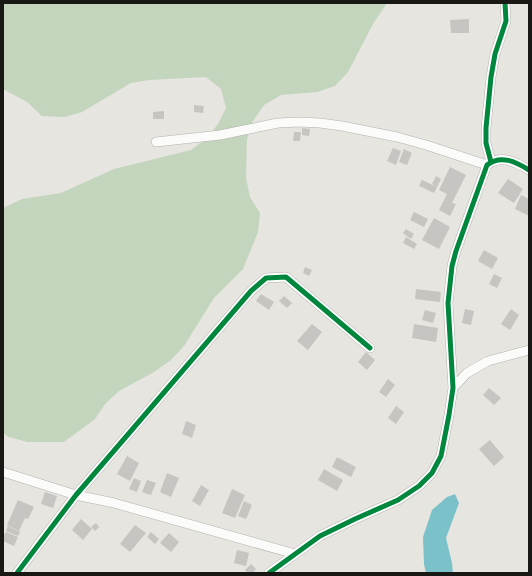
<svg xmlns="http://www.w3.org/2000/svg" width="532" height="576" font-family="Helvetica,sans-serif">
<rect width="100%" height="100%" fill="#e6e5e0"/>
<!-- green -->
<path fill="#c3d5bd" d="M3,3H387L373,24L348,72L335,86L317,92L281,95L264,105L253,121L247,139L246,178L250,197L260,213L258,232L243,269L214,298L184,346L171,360L154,372L119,391L105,404L95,419L64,442H27L9,437L3,433V208L22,199L61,193L114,169L191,150L206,139L218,124L226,108L221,89L206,77L149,80L131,83L82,112L65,117L42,116L27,102L3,89Z"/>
<!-- water -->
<path fill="#7bc1ca" d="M455,494L459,503L446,538L452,563L453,573H426L424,564L423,537L432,510L447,497Z"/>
<!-- building -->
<path fill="#c7c5c1" d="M469,19V33H451L450,20Z
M194,105L204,106L203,113L194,112Z
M164,111V119H153V112Z
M302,128L310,129L309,136L302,135Z
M294,132H301L300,141H293Z
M393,148L401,151L396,165L387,161Z
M404,149L412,153L407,165L399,162Z
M450,167L466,175L452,203L456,204L450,216L439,210L447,194L439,190Z
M436,176L441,179L437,187L432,184Z
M508,179L523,189L514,203L498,193Z
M422,180L437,187L434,193L419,186Z
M521,195L529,199V216L515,209Z
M414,212L428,219L424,227L410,220Z
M434,218L450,227L439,249L422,240Z
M406,229L414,234L411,239L403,233Z
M406,237L417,244L414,249L403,243Z
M484,250L498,258L492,269L478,261Z
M305,267L312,270L309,276L303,273Z
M494,274L502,278L497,288L489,284Z
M416,289L441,292L440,302L415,299Z
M261,294L274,302L269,310L256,301Z
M284,296L292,303L287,308L279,301Z
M465,309L474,311L471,325L462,323Z
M511,309L519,315L510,330L501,324Z
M425,310L436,313L433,323L422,320Z
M312,324L322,332L308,350L297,341Z
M414,324L438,328L436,342L412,338Z
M366,352L375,360L367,370L358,362Z
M388,379L395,385L386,397L379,392Z
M489,388L501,398L494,405L483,395Z
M396,406L404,412L396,424L388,418Z
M186,421L196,425L192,438L182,434Z
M490,440L504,457L494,466L479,449Z
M127,456L139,463L130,481L117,474Z
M337,457L356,467L351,477L332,467Z
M324,469L343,480L337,491L318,480Z
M167,473L179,478L171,497L160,492Z
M134,478L141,481L137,492L129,489Z
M147,480L156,483L151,495L142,492Z
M201,485L209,490L200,506L192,501Z
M232,489L245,495L235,518L222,513Z
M45,492L57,496L53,508L41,504Z
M18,500L34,507L28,519L25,518L19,531L7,525Z
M244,501L252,505L246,519L238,516Z
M81,519L92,529L83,540L72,530Z
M96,523L99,527L95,531L91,527Z
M135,525L146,533L130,552L120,544Z
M8,526L20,532L18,536L6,531Z
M6,532L18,537L14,546L3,541V537Z
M151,532L159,539L155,544L147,537Z
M169,533L179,542L171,552L160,543Z
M237,550L249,553L246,566L234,563Z
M251,564L256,569L253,573H248L245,570Z"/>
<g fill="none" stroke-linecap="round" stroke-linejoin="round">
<!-- minor casing -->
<g stroke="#b3b2ae" stroke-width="10">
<path id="minor" d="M156,142L220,135L278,123L299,122L320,123L342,126L397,137L426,145L487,165
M491,162L486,143V128L491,77L495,54L506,21L505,3
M453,388L467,373L488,361L529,350
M3,472L76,495L114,503L295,554
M17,573L76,495L251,291L266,278L286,277L370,348
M269,573L320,536L355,519L398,500L419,486L432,473L441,456L449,415L453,388L448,303L452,266L456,251L487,165C501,154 516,162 529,170"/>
</g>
<!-- minor -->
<use href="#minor" stroke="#fbfbfa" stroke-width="9"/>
<!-- cycleway casing -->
<g stroke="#fff" stroke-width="8">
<path id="cycleway" d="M491,162L486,143V128L491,77L495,54L506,21L505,3
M17,573L76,495L251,291L266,278L286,277L370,348
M269,573L320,536L355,519L398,500L419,486L432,473L441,456L449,415L453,388L448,303L452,266L456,251L487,165C501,154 516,162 529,170"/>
</g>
<!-- cycleway -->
<use href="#cycleway" stroke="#00873e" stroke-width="5"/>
</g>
<!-- border -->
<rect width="532" height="576" fill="none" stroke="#191814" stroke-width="8"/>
</svg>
